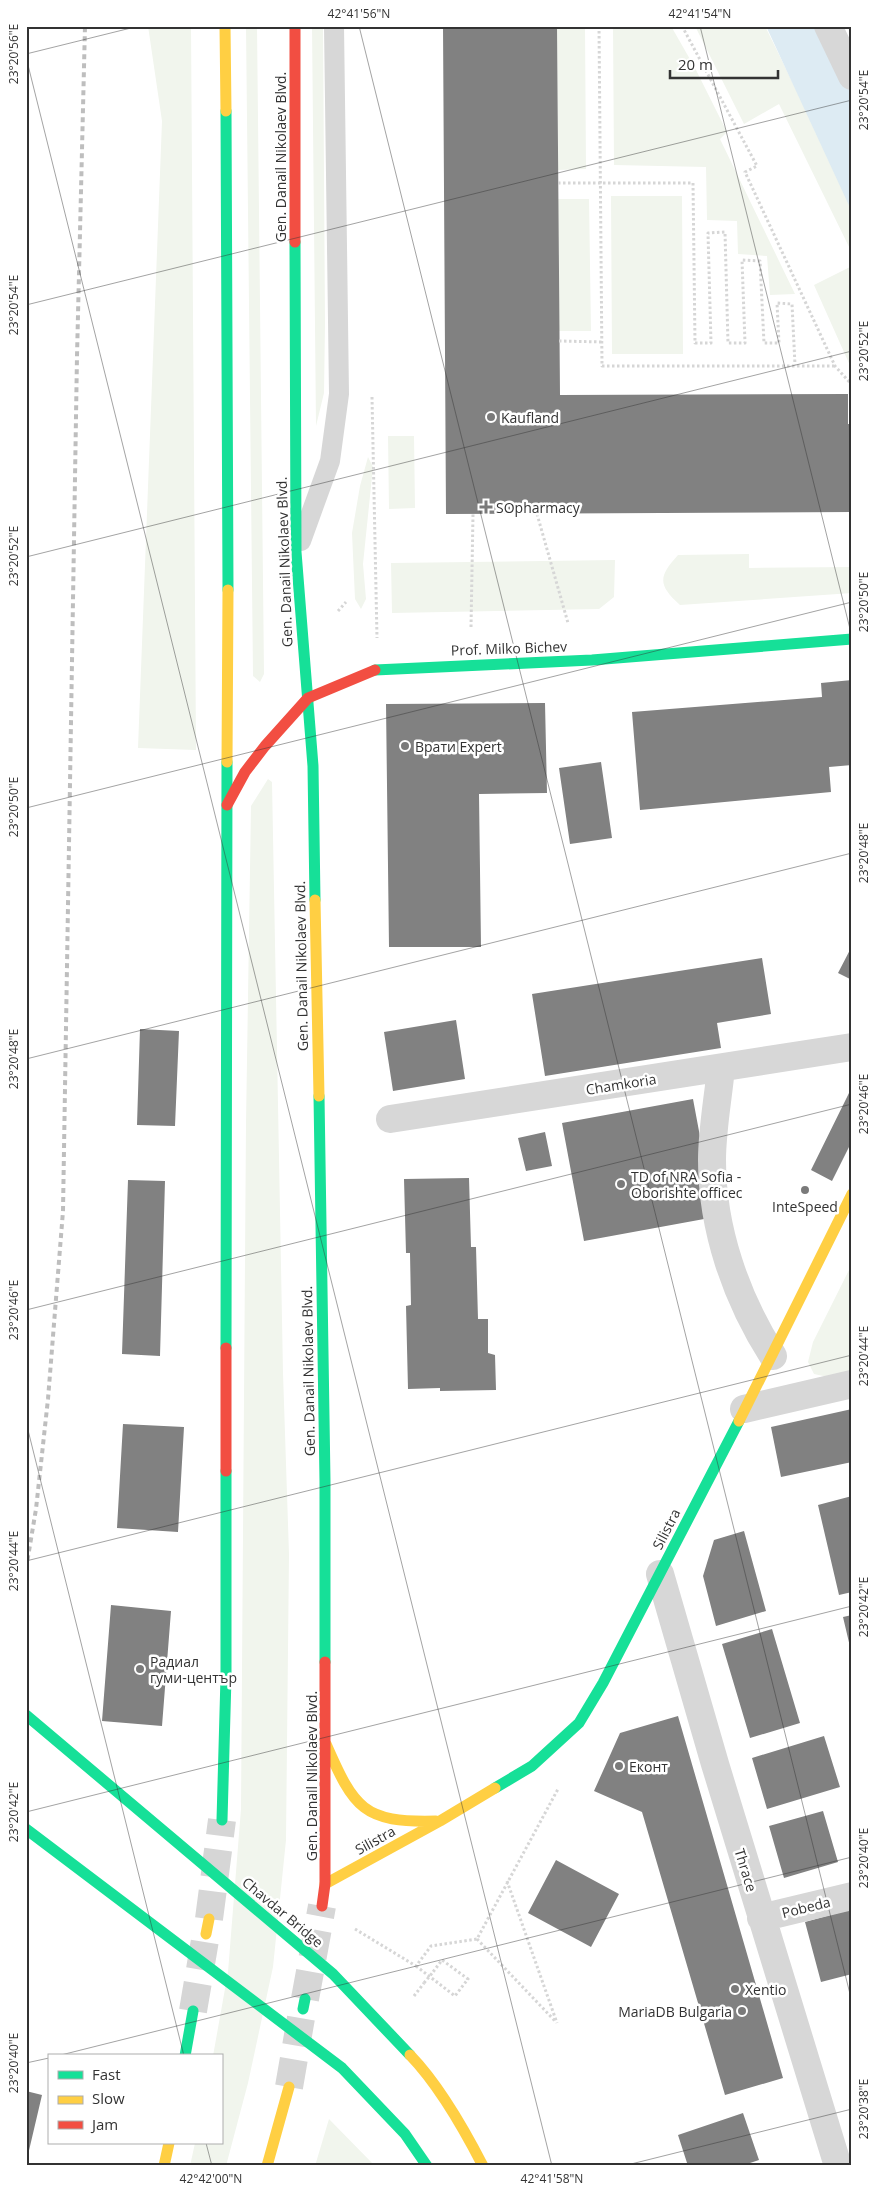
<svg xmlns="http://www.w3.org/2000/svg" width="878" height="2192" font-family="'Open Sans',sans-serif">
<rect width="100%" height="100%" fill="#fff"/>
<!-- green -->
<path fill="#f1f5ed" d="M148,26H191L196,750L138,748L162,121Z
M246,26H257L264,674L260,682L253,676Z
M312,26H323L325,324L324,393L316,426Z
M557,26H585L586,169L558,170Z
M613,26H671L695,68L727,132L720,139L795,294L770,295L767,256L738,254L737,221L707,220L706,167L614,165Z
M695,26H765L852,204V253L779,104L744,124Z
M611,196H682L683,354H612Z
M558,199H589L591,331H559Z
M852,266V370L814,285Z
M388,436H414L415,508L389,509Z
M368,457L373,467L363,564L366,599L361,609L355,599L352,533L360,486Z
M749,554V568L852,567V593L680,605C658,585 658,577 678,555Z
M615,560L614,597L599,609L392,613L391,563Z
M268,779L272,782L283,1373L289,1554L286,1840L273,1967L248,2083L226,2166H190L195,2143H221V2056H213L228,1972L241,1809L246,1124L251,806Z
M852,1264V1371L828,1377L814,1374L808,1362L813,1342Z
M329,2119L375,2166H315Z"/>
<!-- water -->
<path fill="#ddebf3" d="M766,26H825L852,82V212Z"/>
<!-- building -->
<path fill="#818181" d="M443,26H557L560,395L848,394V424H852V512L446,514Z
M852,680V765L829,767L831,792L640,810L632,712L822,697L821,683Z
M545,703L547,793L479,794L481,947H389L386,704Z
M601,762L612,838L570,844L559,768Z
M852,946V980L838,973Z
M762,958L771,1014L717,1023L721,1048L545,1076L532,994Z
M456,1020L465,1079L393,1091L384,1032Z
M140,1029L179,1031L175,1126L137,1125Z
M849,1093L852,1095V1141L832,1181L811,1170Z
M693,1099L715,1217L584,1241L562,1123Z
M545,1132L552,1166L526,1171L518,1138Z
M469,1178L471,1247H476L478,1319H488V1353L495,1355L496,1390L440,1391V1388L408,1389L406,1306L411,1305L410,1253H406L404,1179Z
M128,1180L165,1181L160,1356L122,1354Z
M852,1409V1462L781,1477L771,1427Z
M123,1424L184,1427L178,1532L117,1528Z
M852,1496V1592L839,1595L818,1505Z
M744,1531L766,1611L716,1626L703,1576L714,1540Z
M111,1605L171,1611L162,1726L102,1721Z
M852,1615V1651H851L843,1617Z
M772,1629L800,1723L750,1738L722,1644Z
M678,1716L783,2078L725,2095L642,1812L594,1791L620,1733Z
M824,1736L840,1787L767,1809L752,1758Z
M823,1811L838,1862L784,1878L769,1826Z
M556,1860L619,1894L591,1947L528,1913Z
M852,1909V1974L821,1982L805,1922Z
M26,2091L42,2095L27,2159H26Z
M743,2113L759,2160L741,2166H688L678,2135Z"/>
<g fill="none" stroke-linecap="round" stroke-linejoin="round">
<!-- primary-tunnel -->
<path stroke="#d6d6d6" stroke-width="28" stroke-dasharray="28 14" stroke-linecap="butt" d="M209,1919L222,1820
M305,1999L322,1906
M193,2011L205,1940
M289,2087L302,2012"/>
<!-- path -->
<path stroke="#d6d6d6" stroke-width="3" stroke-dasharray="2.5 2.5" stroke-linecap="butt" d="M599,26L602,366H835
M682,26L757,166L745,172L835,366L852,385
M558,183H693L695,343H711L708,233L725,232L728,343H745L742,260L760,261L764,343H779L777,303L792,304L795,365
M559,341L603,342
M372,397L377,638
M537,514L568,623
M338,611L346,602
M471,627L473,514
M507,1881L557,2023
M355,1929L416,1966L431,1946L477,1939L558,1789
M477,1939L555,2021
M416,1966L455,1996L468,1979L442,1960L433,1972
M414,1996L424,1983"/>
<!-- lane -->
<path stroke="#d7d7d7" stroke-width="20" d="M301,541L330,461L339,394L334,26"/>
<!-- street -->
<path stroke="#d7d7d7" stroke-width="28" d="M828,26L852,76
M721,1068C718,1099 712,1130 712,1160C712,1229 736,1298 773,1356
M390,1119L852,1047
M744,1409L852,1384
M660,1574L715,1764L838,2166
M761,1918L852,1896"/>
<!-- fast -->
<path stroke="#16e098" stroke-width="11" d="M226,111L228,590
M295,242L296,552L313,766L315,900
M375,670L592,660L852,639
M319,1096L325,1481V1662
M226,1348L227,762
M495,1788L532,1766L579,1723L603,1683L739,1421
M222,1820L226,1677V1471
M303,2009L305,1999
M185,2056L193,2011"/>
<!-- slow -->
<path stroke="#ffcf43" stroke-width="11" d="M225,26L226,111
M227,762L228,590
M315,900L319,1096
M739,1421L852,1194
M326,1744C354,1808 363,1823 436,1821
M325,1884L440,1821L495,1788
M206,1934L209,1919
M164,2166L169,2143
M267,2166L289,2087"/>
<!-- jam -->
<path stroke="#f24e42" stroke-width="11" d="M295,26V242
M227,805L245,772L265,746L308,698L375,670
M226,1471V1348
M322,1906L325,1884V1662"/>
<!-- rail -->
<path stroke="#bebebe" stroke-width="4" stroke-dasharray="5 4" stroke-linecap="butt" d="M26,1569L36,1509L48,1399L63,1211L77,356L85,26"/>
<!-- path-bridge -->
<path stroke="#d6d6d6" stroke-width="3" stroke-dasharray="2.5 2.5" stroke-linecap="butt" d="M424,1983L433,1972"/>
<!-- fast-bridge -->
<path stroke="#16e098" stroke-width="11" d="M26,1715L333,1974L410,2055
M26,1829L342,2068L405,2134L427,2166"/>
<!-- slow-bridge -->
<path stroke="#ffcf43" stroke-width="11" d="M410,2055C439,2085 464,2129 483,2166"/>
</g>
<!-- ticks -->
<path fill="none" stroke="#333" stroke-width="1" stroke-opacity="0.45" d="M359,26L852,2002M700,26L852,637M26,54L139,26M26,57L552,2166M26,305L852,100M26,557L852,351M26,808L852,602M26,1059L852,853M26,1310L852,1104M26,1422L184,2056M26,1561L852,1355M26,1812L852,1606M57,2056L852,1857M26,2063L49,2058M206,2143L212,2166M623,2166L852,2109"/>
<!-- markers -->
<g fill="#7a7a7a" stroke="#fff" stroke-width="2">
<circle cx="491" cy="417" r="5"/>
<path d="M483.5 499.5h5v5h5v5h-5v5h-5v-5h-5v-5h5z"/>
<circle cx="405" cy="746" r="5"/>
<circle cx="621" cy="1184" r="5"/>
<circle cx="805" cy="1190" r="5"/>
<circle cx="140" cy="1669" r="5"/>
<circle cx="619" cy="1766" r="5"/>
<circle cx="735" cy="1989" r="5"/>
<circle cx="742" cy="2011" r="5"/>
</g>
<g text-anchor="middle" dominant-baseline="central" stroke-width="5" stroke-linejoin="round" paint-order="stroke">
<!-- street labels -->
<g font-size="14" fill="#333" stroke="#fff">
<text transform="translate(280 157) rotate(-90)">Gen. Danail Nikolaev Blvd.</text>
<text transform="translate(284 562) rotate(-92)">Gen. Danail Nikolaev Blvd.</text>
<text transform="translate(509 648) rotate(-2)">Prof. Milko Bichev</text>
<text transform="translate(301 966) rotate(-91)">Gen. Danail Nikolaev Blvd.</text>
<text transform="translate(621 1084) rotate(-9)">Chamkoria</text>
<text transform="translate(308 1371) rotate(-91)">Gen. Danail Nikolaev Blvd.</text>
<text transform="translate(666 1529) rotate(-63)">Silistra</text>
<text transform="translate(311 1776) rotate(-90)">Gen. Danail Nikolaev Blvd.</text>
<text transform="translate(375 1840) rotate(-29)">Silistra</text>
<text transform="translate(746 1870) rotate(73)">Thrace</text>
<text transform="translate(806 1907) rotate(-14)">Pobeda</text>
<text transform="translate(283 1912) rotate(40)">Chavdar Bridge</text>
</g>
<!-- poi labels -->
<g font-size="14" fill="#333" stroke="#fff" text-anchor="start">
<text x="501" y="417">Kaufland</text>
<text x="496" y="507">SOpharmacy</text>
<text x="415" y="746">Врати Expert</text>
<text x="631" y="1176">TD of NRA Sofia -<tspan x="631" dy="16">Oborishte officec</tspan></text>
<text x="805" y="1206" text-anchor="middle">InteSpeed</text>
<text x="150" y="1661">Радиал<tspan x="150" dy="16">гуми-център</tspan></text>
<text x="629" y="1766">Еконт</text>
<text x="745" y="1989">Xentio</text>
<text x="732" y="2011" text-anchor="end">MariaDB Bulgaria</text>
</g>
</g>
<!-- border -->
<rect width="878" height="2192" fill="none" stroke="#ffffff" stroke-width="55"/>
<!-- legend -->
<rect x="48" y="2054" width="175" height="90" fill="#ffffff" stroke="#adadad"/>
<rect x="58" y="2071" width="25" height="8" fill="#16e098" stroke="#adadad"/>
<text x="92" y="2080" font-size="15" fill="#333333">Fast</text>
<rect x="58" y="2096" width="25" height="8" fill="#ffcf43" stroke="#adadad"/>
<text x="92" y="2104" font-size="15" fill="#333333">Slow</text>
<rect x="58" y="2121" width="25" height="8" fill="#f24e42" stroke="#adadad"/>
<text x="92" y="2130" font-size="15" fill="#333333">Jam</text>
<!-- scale -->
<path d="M670 70v8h108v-8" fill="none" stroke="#333333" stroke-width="2.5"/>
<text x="678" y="70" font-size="15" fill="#333333" stroke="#ffffff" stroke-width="4" paint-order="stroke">20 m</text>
<rect x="28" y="28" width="822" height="2136" fill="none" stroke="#333" stroke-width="2"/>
<g font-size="12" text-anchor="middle" fill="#333">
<text x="359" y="18">42°41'56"N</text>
<text x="700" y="18">42°41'54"N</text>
<text transform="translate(14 54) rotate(-90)" y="4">23°20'56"E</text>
<text transform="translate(864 100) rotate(-90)" y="4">23°20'54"E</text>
<text transform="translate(14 305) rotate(-90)" y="4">23°20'54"E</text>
<text transform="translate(864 351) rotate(-90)" y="4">23°20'52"E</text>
<text transform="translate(14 556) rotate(-90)" y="4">23°20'52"E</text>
<text transform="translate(864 602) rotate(-90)" y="4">23°20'50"E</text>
<text transform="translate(14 807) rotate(-90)" y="4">23°20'50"E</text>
<text transform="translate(864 853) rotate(-90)" y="4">23°20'48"E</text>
<text transform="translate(14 1059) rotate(-90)" y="4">23°20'48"E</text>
<text transform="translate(864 1104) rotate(-90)" y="4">23°20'46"E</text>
<text transform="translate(14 1310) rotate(-90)" y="4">23°20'46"E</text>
<text transform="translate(864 1356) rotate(-90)" y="4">23°20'44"E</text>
<text transform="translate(14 1561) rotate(-90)" y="4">23°20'44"E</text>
<text transform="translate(864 1607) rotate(-90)" y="4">23°20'42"E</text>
<text transform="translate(14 1812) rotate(-90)" y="4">23°20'42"E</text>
<text transform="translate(864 1858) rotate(-90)" y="4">23°20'40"E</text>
<text transform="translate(14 2063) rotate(-90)" y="4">23°20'40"E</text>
<text transform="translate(864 2109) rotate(-90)" y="4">23°20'38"E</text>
<text x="211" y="2183">42°42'00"N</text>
<text x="552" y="2183">42°41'58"N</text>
</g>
</svg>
